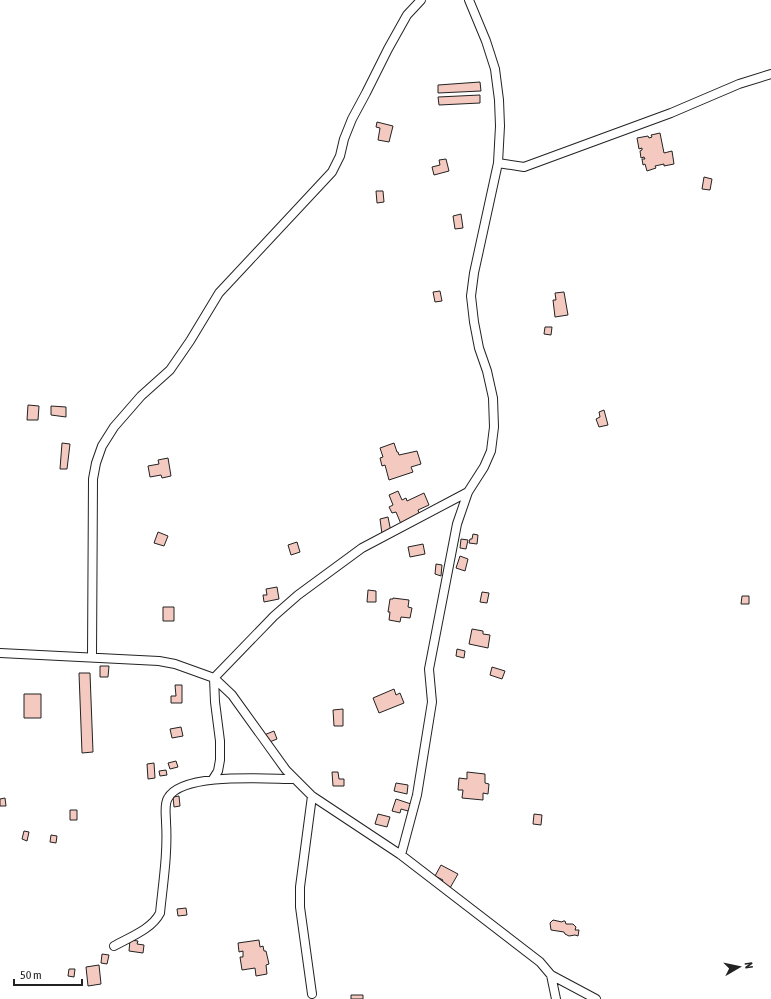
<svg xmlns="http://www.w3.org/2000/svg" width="771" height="999" font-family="'Asap Condensed',sans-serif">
<rect width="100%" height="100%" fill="#fff"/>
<!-- building -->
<path fill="#f3c9c0" stroke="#222" d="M480,82L481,91L438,93V85Z
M480,95V103L439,105L438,97Z
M377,122L393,126L389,142L378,140L380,128L376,127Z
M660,133L664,153L672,151L674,164L664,166V164L655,166L656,168L647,171L645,164L643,165L642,159H645L644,157L641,158L640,151L642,150V148L639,149L637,138L648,136L649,138L652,137L651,135Z
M446,159L449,171L434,175L432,167L440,165L439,160Z
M704,177L712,179L710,190L702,189Z
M376,191H383L384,202L377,203Z
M461,214L463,228L455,229L453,216Z
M440,291L442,301L435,302L433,292Z
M564,292L568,315L555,317L553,300H556L555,293Z
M545,327H552L551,335L544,334Z
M28,405L39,406L38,420H27Z
M51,406L66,407V417L51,415Z
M604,410L608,425L599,427L596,419L600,417L599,412Z
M62,443L70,444L67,469H60Z
M394,443L397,452H398L399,455L417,451L421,464L411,467L413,472L389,480L385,465L382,466L380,458L383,457L380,448Z
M168,458L171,476L162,478L161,475L150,477L148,466L159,464L158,460Z
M398,491L402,500L406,498L407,501L424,493L429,505L418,510L420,516L401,524L396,512L392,513L389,507L393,505L389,495Z
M388,517L391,532L382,534L380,519Z
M158,532L168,536L164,546L154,543Z
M473,534L478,535L477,544L469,543L470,539H472Z
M461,539L468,540L466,549L460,548Z
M297,542L300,552L291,555L288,545Z
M423,544L425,554L410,557L408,547Z
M460,556L468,559L465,571L456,568Z
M436,564L442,565L441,576L435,574Z
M277,587L279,599L264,602L263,595H267L266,589Z
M368,590L376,591V602H367Z
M482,592L489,593L487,603L480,602Z
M742,596H749V604H741Z
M393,598L409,600L408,607L412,608L410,618L401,617L400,622L389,620L390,612H388L390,599H393Z
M163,607H174V621H163Z
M472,629L483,631V634L490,635L488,648L469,644Z
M457,649L465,651L464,658L456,656Z
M100,666H109L108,677H100Z
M492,667L505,671L502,679L490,675Z
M79,673H90L93,752L82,753Z
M175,685H182V703H171V696H176Z
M394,689L396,695L400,693L404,703L379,713L373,698Z
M24,694H41V718H24Z
M343,709V726H334L333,710Z
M181,727L183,736L172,738L170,729Z
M274,731L277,739L267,743L264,735Z
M176,761L178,767L170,769L168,763Z
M154,763L155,778L148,779L147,764Z
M166,770L167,775L160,776L159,771Z
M332,772H338L339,779H344V786H333Z
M467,772L485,774V783L489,784L488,794L483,793V800L462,798L463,790H458L459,778L467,779Z
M396,783L408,785L407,794L394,791Z
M179,796L180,806L174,807L173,797Z
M5,798L6,806H0V799Z
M396,799L411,804L408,811L401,809L400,813L392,811Z
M70,810H77V820H70Z
M378,814L390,817L387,827L375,824Z
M534,814L542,815L541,825L533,824Z
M24,831L29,832L27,841L22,839Z
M51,835L57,836L56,843L50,842Z
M441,865L458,874L450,888L441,883L443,880L435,876Z
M186,908L187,915L178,916L177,909Z
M553,920L562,922L563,921H565L566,924H573L576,927L575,930H579L578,936L575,935L569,936L565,934L564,932L551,930L550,923Z
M130,940L138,941L137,944L144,945L143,953L129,951Z
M259,940L260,947L263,946L264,951H266L269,964L266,965L267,974L256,976L255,968L242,970L240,957H243V951L239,952L238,943Z
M102,954L109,955L107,964L101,963Z
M99,965L101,984L88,986L86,967Z
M69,969H75L74,977L68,976Z
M351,995H363V999H351Z"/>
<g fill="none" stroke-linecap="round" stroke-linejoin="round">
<!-- minor casing -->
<g stroke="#222" stroke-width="10">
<path id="minor" d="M498,163L524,167L671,113L739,84L771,74
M0,653L159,661L175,664L214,678L232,695L286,770L312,796L401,855L540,962L551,975L596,999
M92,657L93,479L96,463L102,446L114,427L141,396L170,370L190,341L219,293L332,172L340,156L344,139L352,119L366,93L388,49L407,15L421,0
M213,779L218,771L220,760V741L215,702L214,678L274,616L298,595L362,548L468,492
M312,796L300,887V907L312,994
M401,855L417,795L432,702L429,669L457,524L468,492L484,467L491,451L494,427L493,398L487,371L479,348L474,322L471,296L474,273L498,163L500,126L499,100L495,69L486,41L469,0
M114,946C130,937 152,929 160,913C163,883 168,853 166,822C166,815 164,804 168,798C182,772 267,779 294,779
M551,975L556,999"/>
</g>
<!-- minor -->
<use href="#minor" stroke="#fff" stroke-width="8"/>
</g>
<!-- north arrow -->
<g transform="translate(739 967) rotate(81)" stroke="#ffffff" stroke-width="3" paint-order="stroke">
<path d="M0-3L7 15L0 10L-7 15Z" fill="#222222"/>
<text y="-6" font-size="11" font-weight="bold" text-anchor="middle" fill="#222222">N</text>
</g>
<!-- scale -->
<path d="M14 979v6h68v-6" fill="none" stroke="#222222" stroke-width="2"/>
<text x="20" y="979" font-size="12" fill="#222222" stroke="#ffffff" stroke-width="3" paint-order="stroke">50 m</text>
</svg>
